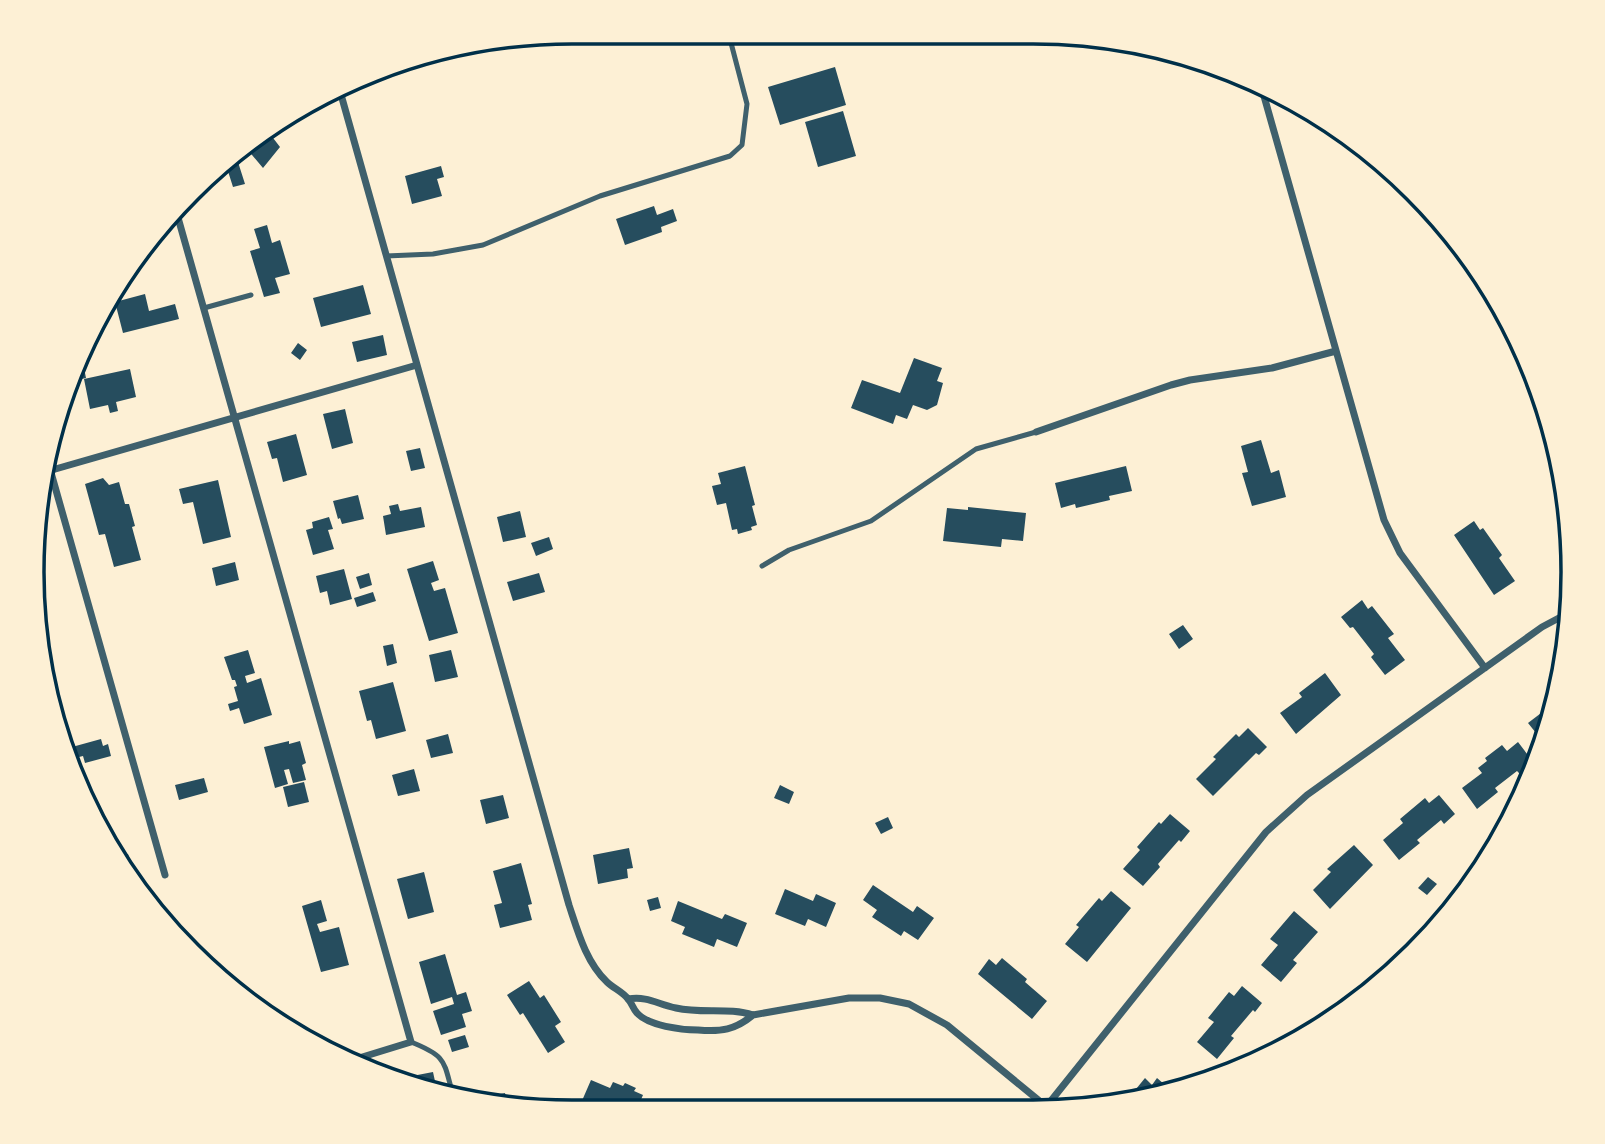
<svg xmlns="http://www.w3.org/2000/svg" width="1605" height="1144" font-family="'Roboto Condensed',sans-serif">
<rect width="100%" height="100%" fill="#fdf0d5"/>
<!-- building -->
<path fill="#264d5e" d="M835,67L846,105L780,125L768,87Z
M843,111L856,156L818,167L805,122Z
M272,123V127H269L270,134L280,147L263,168L247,149H242Z
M238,162L245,184L233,187L226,165Z
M441,166L444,177L437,179L442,196L412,204L405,176Z
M654,206L657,215L673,209L677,221L661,227L662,232L625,245L616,219Z
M267,225L272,243L280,240L290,274L275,278L280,293L264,297L250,251L260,248L254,229Z
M363,285L371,314L321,327L313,298Z
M145,294L149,311L175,304L179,319L123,333L115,302Z
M383,335L387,355L357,362L352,342Z
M298,343L307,350L300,360L291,353Z
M80,358H82L86,378L73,381Z
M914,358L942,368L937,381L943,383L937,405L927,410L913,405L907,419L896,415L893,424L851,408L862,380L900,393Z
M130,369L136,397L116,402L118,411L110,413L108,405L90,409L84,379Z
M345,409L353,443L332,449L323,414Z
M296,434L307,475L283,482L277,458L272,459L267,442Z
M1261,440L1271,473L1279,470L1286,497L1252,506L1242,473L1248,472L1241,446Z
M420,448L425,468L411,471L406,451Z
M745,466L755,505L752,506L757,525L751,527L752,530L738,534L737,529L732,530L726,503L717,505L712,486L721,484L718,473Z
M1126,466L1132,491L1109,496L1110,500L1076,508L1075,504L1061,508L1055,483Z
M103,478L109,485L119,482L125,504H129L135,526L132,527L141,560L114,567L105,534L99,535L85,484Z
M218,480L231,537L203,544L193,502L183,504L179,489Z
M358,495L364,519L342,524L340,518L338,519L333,501Z
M398,504L400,511L421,507L425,527L386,535L383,516L391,514L389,506Z
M968,507L1026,513L1023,541L1002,539L1001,547L943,541L947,508L968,510Z
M520,511L526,537L503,542L497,517Z
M1569,513L1571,560H1567L1559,515Z
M329,517L333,529L328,530L334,549L313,555L306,530L313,528L312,522Z
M1474,521L1480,530L1483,528L1502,555L1499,558L1515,581L1494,595L1454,535Z
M549,537L553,549L536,556L531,543Z
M433,561L439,580L431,583L434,591L445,588L458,633L429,641L407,569Z
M235,562L239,580L216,586L212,568Z
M344,569L352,599L330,605L327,591L320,593L316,576Z
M369,573L372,585L360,589L356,577Z
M539,573L545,592L513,601L507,582Z
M373,592L376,601L357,607L354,598Z
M1362,600L1368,609L1372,606L1394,634L1388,638L1405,660L1385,675L1371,657L1374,654L1353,627L1350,628L1341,617Z
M1183,625L1193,639L1179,649L1169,634Z
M393,644L397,663L387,666L383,646Z
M248,650L255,673L245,676L247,683L261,678L272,715L244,724L239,708L230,711L228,704L238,701L234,687L237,686L235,680H232L224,657Z
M451,650L458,677L435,682L429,655Z
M1325,673L1341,695L1296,734L1280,713L1302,697L1299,693Z
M393,682L406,731L376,739L371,720L367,721L359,691Z
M1558,695L1555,712L1544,743L1528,723L1549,707L1547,704Z
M1248,728L1267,747L1259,755L1256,753L1213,796L1196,779L1216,759L1213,757L1236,734L1239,737Z
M448,734L453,753L431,758L426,740Z
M101,739L103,746L108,744L111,756L85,763L83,756L75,758L72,747Z
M289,741V744L300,741L306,763L302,765L306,780L293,783L289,769L284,770L288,784L275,788L264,747Z
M1518,742L1534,763L1520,774L1517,771L1495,788L1498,792L1477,809L1462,788L1482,773L1478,768L1487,761L1485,758L1502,745L1507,751Z
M414,769L420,791L398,796L392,775Z
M204,778L208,792L179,800L175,785Z
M304,782L309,802L288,807L283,787Z
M780,785L794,792L789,804L774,798Z
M503,795L509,818L486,824L480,800Z
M1439,795L1455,814L1444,824L1441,820L1417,840L1420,843L1399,860L1383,840L1403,823L1400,819L1425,798L1429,803Z
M1170,814L1190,831L1181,842L1179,840L1158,864L1160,867L1143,886L1123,869L1140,850L1137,847L1159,822L1161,824Z
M888,817L893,828L881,834L875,823Z
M1354,845L1373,865L1330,909L1313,890L1331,872L1327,869Z
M629,848L633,868L627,869L628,878L598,884L593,855Z
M128,854L133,874L130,875L118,857Z
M521,863L532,904L528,905L532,920L500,928L494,905L502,903L493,871Z
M424,872L434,912L408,919L397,879Z
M1428,877L1437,884L1427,895L1418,888Z
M873,885L913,912L917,906L934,918L918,940L904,931L901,936L872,917L877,910L863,900Z
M785,889L813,901L816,894L836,903L826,927L808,919L805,926L775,914Z
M1111,891L1131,908L1087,962L1065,944L1079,927L1076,925L1099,898L1102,901Z
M658,897L661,908L650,911L647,900Z
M321,900L327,921L317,924L320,932L339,927L349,965L321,972L302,906Z
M678,901L722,919L725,914L747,923L737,947L717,939L714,947L682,934L685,927L671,921Z
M1294,911L1318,932L1293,960L1297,963L1281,982L1261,965L1278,945L1270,939Z
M445,954L457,995L466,992L472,1011L462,1014L466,1027L441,1035L433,1011L454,1004L452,997L431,1004L419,962Z
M1002,958L1027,979L1025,982L1047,1001L1032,1019L978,974L989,959L996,965Z
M529,981L540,998L544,995L561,1022L555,1026L565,1042L548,1053L523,1013L520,1015L507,995Z
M1242,986L1262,1003L1255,1012L1253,1010L1231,1036L1234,1038L1217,1059L1197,1042L1214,1022L1208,1018L1229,992L1234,996Z
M465,1035L469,1047L452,1052L448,1040Z
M433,1072L438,1095L409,1085L407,1077Z
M1145,1078L1152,1085L1157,1078L1171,1090L1138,1099L1132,1094Z
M591,1080L610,1088L613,1082L623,1086L625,1083L636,1088L634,1091L643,1095L640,1102L655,1108L654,1111H614L604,1107L600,1111L581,1103Z
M505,1093L508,1107L497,1105L495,1095Z
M774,1100L795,1108L798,1100L822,1110H770Z
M683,1103L701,1110H680Z"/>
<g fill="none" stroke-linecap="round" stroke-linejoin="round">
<!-- service -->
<path stroke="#3f606c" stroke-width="5" d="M386,256L433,254L483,245L600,196L730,156L742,145L747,104L730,39
M204,308L251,295
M762,566L789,550L871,521L976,449L1036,432
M411,1042C449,1057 443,1062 454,1098"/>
<!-- minor -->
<path stroke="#3f606c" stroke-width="7" d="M1262,89L1384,520L1400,553L1485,668
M340,91L569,905C578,932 586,962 607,982C613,988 623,992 628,999C632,1003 633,1009 637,1013C649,1026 681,1030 698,1030C721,1032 735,1030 753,1015
M175,207L411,1042L346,1062
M1036,432L1171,385L1190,380L1272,368L1336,351
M48,462L165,875
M45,472L417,365
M628,999C648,996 657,1004 676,1008C702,1014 729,1007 753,1015L849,998H880L909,1004L947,1025L1048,1108
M1046,1107L1266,832L1307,795L1542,627L1572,611"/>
</g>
<!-- crop -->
<path d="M0 0H1605V1144H0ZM572 44H1033A528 528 0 0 1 1561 572V572A528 528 0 0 1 1033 1100H572A528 528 0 0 1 44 572V572A528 528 0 0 1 572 44Z" fill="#fdf0d5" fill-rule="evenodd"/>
<path fill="none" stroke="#003049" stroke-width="3.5" d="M572 44H1033A528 528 0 0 1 1561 572V572A528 528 0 0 1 1033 1100H572A528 528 0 0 1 44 572V572A528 528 0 0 1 572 44Z"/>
</svg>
